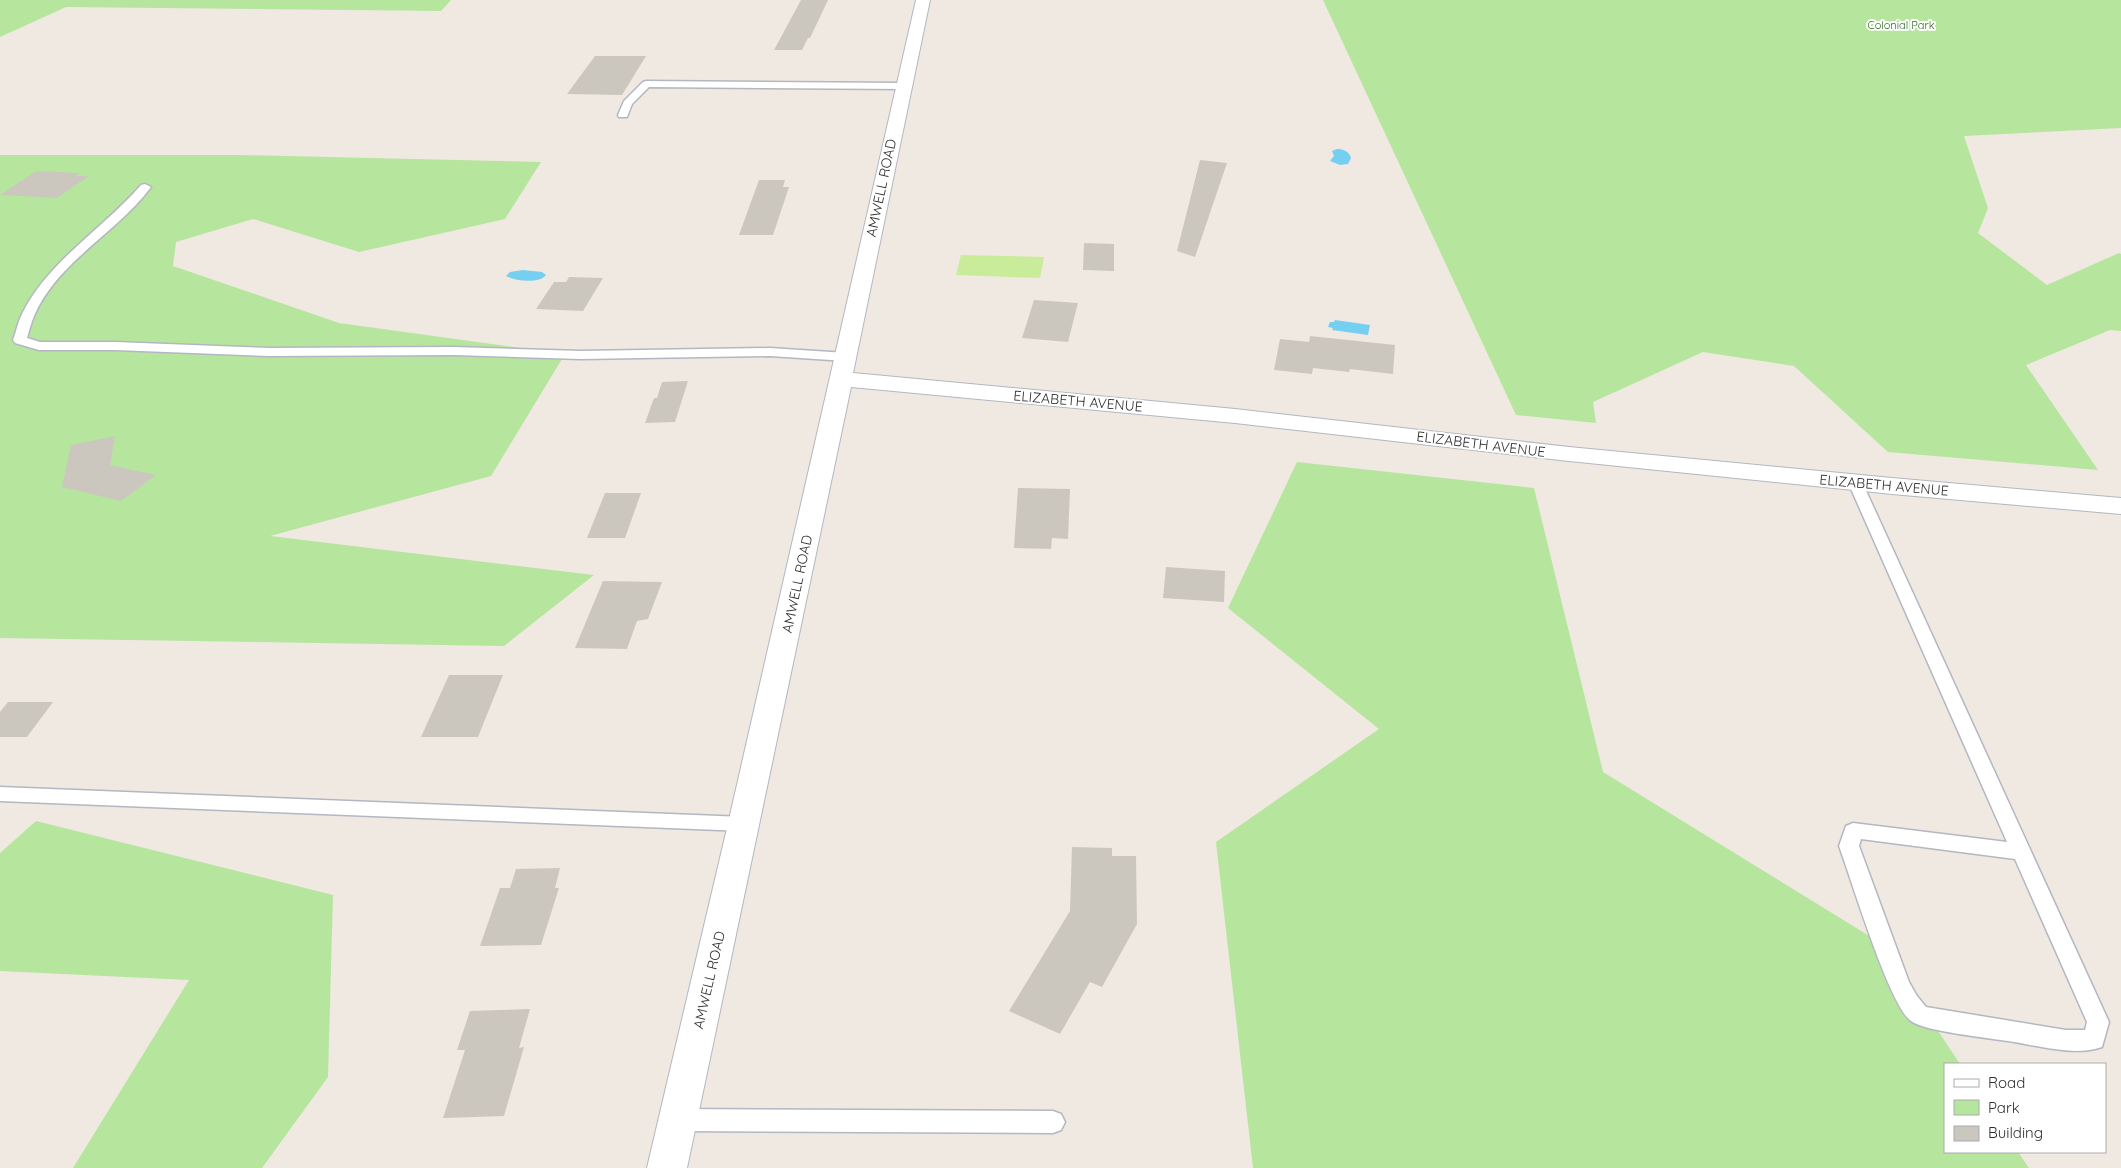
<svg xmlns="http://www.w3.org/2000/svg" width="2121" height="1168" font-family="Quicksand,sans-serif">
<rect width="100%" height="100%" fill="#efe9e1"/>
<!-- green -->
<path fill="#b6e59e" d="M0,0H451L441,11L66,7L0,37Z
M1323,0H2121V128L1964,136L1988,208L1978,233L2047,285L2119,253L2121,254V331L2110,330L2026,365L2098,470L1888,452L1794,366L1703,352L1593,402L1596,423L1516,415Z
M0,155H238L541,162L505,219L359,252L253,219L176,242L173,266L339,323L565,354L491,476L270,536L594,575L504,646L0,638Z
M1297,462L1534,488L1603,772L1879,942L1960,1064H1945V1152H2018L2029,1168H1253L1216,842L1379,729L1228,608Z
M36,821L333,895L328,1077L262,1168H73L189,980L0,971V853Z"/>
<!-- pitch -->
<path fill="#c9ec9a" d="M961,255L1044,257L1040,278L956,275Z"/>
<!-- water -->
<path fill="#75cff0" d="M1337,149C1343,149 1349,151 1351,158L1348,164L1340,165L1330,161L1334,156L1332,151Z
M523,270L542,272L546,275C539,284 516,281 506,276L510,272Z
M1335,320L1370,325L1368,335L1332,330L1333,328L1328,327L1330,322H1334Z"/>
<!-- building -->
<path fill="#cbc7bf" d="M801,0H828L810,38H808L802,50H774Z
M595,56H646L622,95L567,94Z
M1200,160L1227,163L1195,257L1177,251Z
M36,171L79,173L76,176H89L57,198L0,195Z
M759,180H785L783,187H789L773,235H739Z
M1084,243L1114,244V271L1083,270Z
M569,277L603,278L583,311L536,309L554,282H566Z
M1034,300L1078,303L1068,342L1022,338Z
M1310,336L1395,345L1393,374L1350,369L1349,372L1313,368L1312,374L1274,370L1280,339L1309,342Z
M688,381L675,422L645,423L654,398H657L662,382Z
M115,436L110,465L156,475L121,501L62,487L71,445Z
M1018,488L1070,489L1068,539L1052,538L1051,549L1014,548Z
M605,493H641L625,538H587Z
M1166,567L1225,571L1224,602L1163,598Z
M603,581L662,582L648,619L637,621L627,649L575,648Z
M449,675H503L478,737H421Z
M8,702H53L27,737H0V712Z
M1072,847L1112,848V856H1136L1137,924L1102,987L1090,982L1060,1034L1009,1011L1070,911Z
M560,868L555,888H559L541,945L480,946L500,888H510L516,869Z
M530,1009L519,1048L524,1047L504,1116L443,1118L465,1050H457L470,1011Z"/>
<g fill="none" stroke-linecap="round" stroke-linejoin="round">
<!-- lane casing -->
<g stroke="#b4b7c1" stroke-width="3">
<path id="lane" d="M646,81L904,83L909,86L904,89L649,87L632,104L627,117H619L618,115L624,101L643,82Z
M145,184L151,187C117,233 57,262 34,316C31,323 29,331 27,338L40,342H115L269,348L454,347L581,351L770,348L846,353L853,357L846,361L770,356L581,359L454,355L269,356L115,350H39L15,343L13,340C16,332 18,322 22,314C48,261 103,229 141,185Z
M1855,478L1860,479L1862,482L2109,1022L2102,1047C2074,1057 2036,1045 2008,1041C1989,1038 1923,1031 1911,1021C1889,1005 1851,878 1839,846L1846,826L1853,823L2007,842L1848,482L1850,479ZM1861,839L2015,859L2087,1022L2085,1030H2066L1926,1007L1917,996L1909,982L1859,846Z
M0,787L744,817L751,819L754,824L751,829L744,831L0,801Z
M677,1109L1053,1111L1061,1114L1065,1122L1061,1130L1053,1133L677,1131L669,1128L665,1120L669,1112Z"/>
</g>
<!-- secondary casing -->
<g stroke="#b4b7c1" stroke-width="2">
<path id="secondary" d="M916,0H930L853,373L1235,409L1569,447L1892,478L2121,498V514L1892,494L1569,461L1235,423L851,387L687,1168H647L728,824Z"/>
</g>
<!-- lane -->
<use href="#lane" fill="#fff" fill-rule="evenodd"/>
<!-- secondary -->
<use href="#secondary" fill="#fff" fill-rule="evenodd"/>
</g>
<g text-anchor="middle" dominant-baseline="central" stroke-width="4" stroke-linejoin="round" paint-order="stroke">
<!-- far-park labels -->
<g font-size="11" fill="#2c6e1b" stroke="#fff">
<text x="1901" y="25">Colonial Park</text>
</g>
<!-- street labels -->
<g font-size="14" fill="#2e2e2e" stroke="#fff">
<text transform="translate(881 188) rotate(-78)">AMWELL ROAD</text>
<text transform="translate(1078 401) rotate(5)">ELIZABETH AVENUE</text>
<text transform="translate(1481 444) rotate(7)">ELIZABETH AVENUE</text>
<text transform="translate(1884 485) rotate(5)">ELIZABETH AVENUE</text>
<text transform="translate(797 584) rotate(-78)">AMWELL ROAD</text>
<text transform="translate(709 980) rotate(-77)">AMWELL ROAD</text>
</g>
</g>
<!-- legend -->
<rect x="1944" y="1063" width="162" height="90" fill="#ffffff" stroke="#ababab"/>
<rect x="1954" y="1079" width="25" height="8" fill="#ffffff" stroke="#ababab"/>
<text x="1988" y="1088" font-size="15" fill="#2e2e2e">Road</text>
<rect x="1954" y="1100" width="25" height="15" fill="#b6e59e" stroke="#ababab"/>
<text x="1988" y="1113" font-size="15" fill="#2e2e2e">Park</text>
<rect x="1954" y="1126" width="25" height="15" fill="#cbc7bf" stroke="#ababab"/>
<text x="1988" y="1138" font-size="15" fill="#2e2e2e">Building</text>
</svg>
